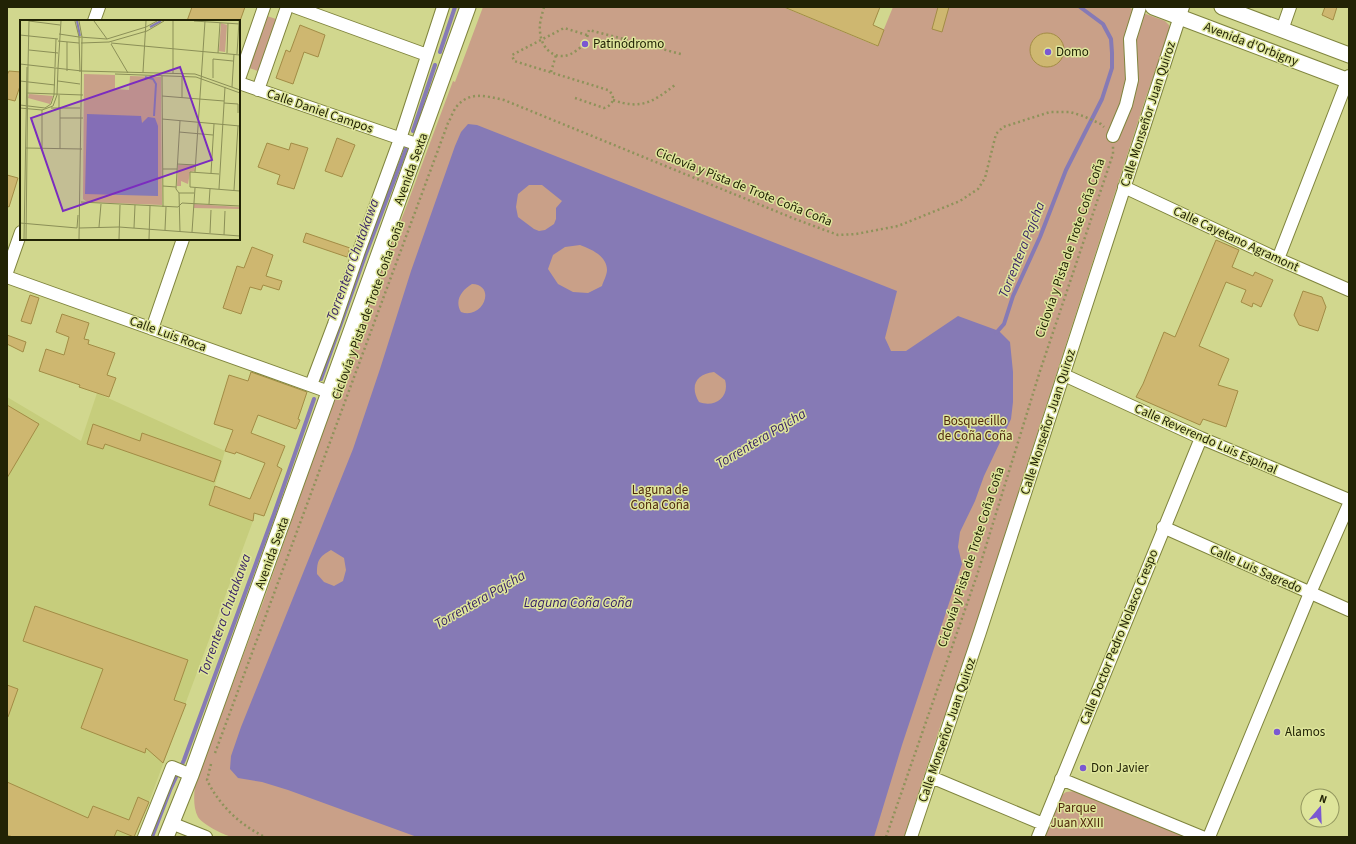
<svg xmlns="http://www.w3.org/2000/svg" width="1356" height="844" font-family="'Source Sans 3',sans-serif">
<rect width="100%" height="100%" fill="#d1d78e"/>
<!-- built -->
<path fill="#c6cd7c" d="M97,393L225,451L209,505L253,521L149,802L134,837H7V397L81,441Z"/>
<!-- green -->
<path fill="#c9a088" d="M483,7H783L877,46L893,7H1127L1165,21L1169,25L1170,29L1146,97L1023,477L1019,489L1017,510L1013,508L1005,536L1008,541L954,704L942,721L904,837H231C223,834 203,825 198,817C193,808 194,795 195,785L263,602L361,323L405,210L453,81L455,82Z
M267,16L276,19L258,71L249,68Z
M1075,791L1188,837H1045L1062,795L1066,792Z"/>
<!-- water -->
<path fill="#867ab5" fill-rule="evenodd" d="M468,124L477,125L897,291L885,338L891,351H906L958,316L999,331L1010,342L1013,372V402L1011,419L984,476L975,501L960,532L958,547L962,564L902,745L874,837H417L288,790L262,782L238,778L230,769L231,756L241,727L353,449L380,369L411,271L455,146L461,132ZM529,185H542L562,201L556,208V219L554,224L545,230L539,231L534,229L518,217L516,207L518,194ZM580,245C591,249 607,256 607,270C607,275 603,282 602,286L588,293L573,292L558,284L548,269L553,255L565,247ZM472,284C497,285 483,320 461,312C454,300 462,290 472,284ZM714,372L725,380C730,397 715,408 699,402C690,387 695,374 714,372ZM331,550L344,558L346,570L343,581L334,586L324,582L317,574C317,560 319,557 331,550Z"/>
<g fill="none" stroke-linecap="round" stroke-linejoin="round">
<!-- stream -->
<path stroke="#867ab5" stroke-width="4" d="M440,52L455,7
M413,131L435,65
M996,333L1004,324L1013,296L1040,237L1066,170L1102,99L1112,68V53L1111,39L1103,24L1080,7
M321,379L365,256L406,149
M152,837L170,790L184,760L274,514L314,399"/>
</g>
<!-- building -->
<path fill="#ceb770" stroke="#a28c45" d="M192,7H245L240,21H187Z
M784,7H880L873,25L884,30L878,46Z
M938,7H949L942,32L932,29Z
M1325,7H1337L1333,20L1322,15Z
M300,25L325,35L318,57L304,52L293,84L276,78L286,50L290,52Z
M1030 50a17 17 0 1 1 34 0a17 17 0 1 1-34 0Z
M9,71L21,72V83L15,101L7,99V75Z
M337,138L355,145L342,177L325,171Z
M267,143L289,150L291,143L308,148L294,189L277,184L280,175L258,167Z
M7,175L18,178L9,207L7,206Z
M306,233L350,248L347,257L303,242Z
M1216,240L1239,250L1232,267L1253,276L1255,272L1273,280L1261,307L1253,303L1252,307L1241,302L1246,290L1226,282L1199,346L1229,359L1218,385L1238,391L1226,427L1203,419L1200,425L1136,397L1143,384L1164,332L1175,337Z
M252,247L273,255L266,276L282,281L279,290L263,285L261,290L250,287L241,314L223,308L237,266L244,268Z
M1303,291L1322,297L1326,307L1318,331L1299,325L1294,315Z
M30,295L39,298L31,324L21,321Z
M62,314L89,323L84,339L89,340L88,344L115,353L107,375L116,378L109,397L79,387L80,385L39,371L46,349L64,355L69,337L56,332Z
M7,335L26,342L23,352L7,344Z
M251,372L307,392L298,419L300,420L296,429L258,415L251,433L285,446L277,466L282,469L264,516L254,513L253,521L209,505L215,486L250,499L265,463L236,452L235,454L225,451L233,430L214,424L229,375L248,381Z
M7,405L39,424L7,478Z
M93,424L140,441L142,433L221,461L214,482L105,444L103,449L87,444Z
M35,606L188,660L174,700L186,704L163,763L146,748L145,753L81,728L103,669L23,641Z
M7,685L18,689L8,717H7Z
M7,782L88,818L93,806L129,820L138,797L149,802L134,837L117,830L114,837H13L7,835Z"/>
<g fill="none" stroke-linecap="round" stroke-linejoin="round">
<!-- minor casing -->
<g stroke="#7f843d" stroke-width="14">
<path id="minor" d="M295,7L427,55
M94,21L99,7
M1282,30L1290,7
M239,79L264,7
M239,83L419,145
M258,90L287,7
M1113,136L1126,105L1132,80L1130,39L1140,7
M1124,187L1278,259L1349,290
M1278,259L1349,76
M7,272L21,232
M7,277L329,392
M152,329L183,239
M1064,375L1201,438L1349,500
M311,385L334,324L359,251L400,139L443,7
M1163,527L1349,610
M931,777L1043,824
M1061,779L1202,837
M171,823L206,837
M144,837L172,767L191,775
M911,837L980,632L1183,7
M1038,837L1201,438
M1209,837L1310,593L1349,504"/>
</g>
<!-- major casing -->
<g stroke="#7f843d" stroke-width="17">
<path id="major" d="M1153,7L1349,81
M1222,7L1349,55
M166,837L191,775L468,7"/>
</g>
<!-- path -->
<path stroke="#8e925a" stroke-width="2.5" stroke-dasharray="2 3" stroke-linecap="butt" d="M544,7C542,15 539,23 540,31C541,52 560,64 577,50C580,48 584,45 586,42C587,38 588,33 589,30L681,54
M551,72L556,55
M575,98L604,108C614,105 616,96 608,90L514,61L512,55L564,28L587,35
M613,100C641,110 653,102 675,85
M215,753L448,123C451,118 453,111 457,106C470,91 486,96 504,100L795,219L838,235L856,234L898,226L960,201L978,189L985,178L996,134L1003,127L1050,112H1070L1083,116L1101,124L1104,127
M211,764L207,780C219,805 240,825 265,837
M886,837L977,575L1040,371L1113,154V146"/>
<!-- minor -->
<use href="#minor" stroke="#fff" stroke-width="12"/>
<!-- major -->
<use href="#major" stroke="#fff" stroke-width="15"/>
</g>
<!-- markers -->
<g fill="#7a58d2" stroke="#dee59b" stroke-width="1.5">
<circle cx="585" cy="44" r="4"/>
<circle cx="1048" cy="52" r="4"/>
<circle cx="1277" cy="732" r="4"/>
<circle cx="1083" cy="768" r="4"/>
</g>
<g text-anchor="middle" dominant-baseline="central" stroke-width="3" stroke-linejoin="round" paint-order="stroke">
<!-- poi labels -->
<g font-size="13" fill="#222305" stroke="#dee59b" text-anchor="start">
<text x="593" y="44">Patinódromo</text>
<text x="1056" y="52">Domo</text>
<text x="1285" y="732">Alamos</text>
<text x="1091" y="768">Don Javier</text>
</g>
<!-- street labels -->
<g font-size="13" fill="#222305" stroke="#dee59b">
<text transform="translate(1251 44) rotate(21)">Avenida d'Orbigny</text>
<text transform="translate(320 111) rotate(19)">Calle Daniel Campos</text>
<text transform="translate(1148 114) rotate(-72)">Calle Monseñor Juan Quiroz</text>
<text transform="translate(411 169) rotate(-70)">Avenida Sexta</text>
<text transform="translate(744 187) rotate(22)">Ciclovía y Pista de Trote Coña Coña</text>
<text transform="translate(1236 239) rotate(25)">Calle Cayetano Agramont</text>
<text transform="translate(1070 248) rotate(-71)">Ciclovía y Pista de Trote Coña Coña</text>
<text transform="translate(368 310) rotate(-70)">Ciclovía y Pista de Trote Coña Coña</text>
<text transform="translate(168 334) rotate(20)">Calle Luis Roca</text>
<text transform="translate(1048 422) rotate(-72)">Calle Monseñor Juan Quiroz</text>
<text transform="translate(1206 439) rotate(24)">Calle Reverendo Luis Espinal</text>
<text transform="translate(272 553) rotate(-70)">Avenida Sexta</text>
<text transform="translate(971 557) rotate(-72)">Ciclovía y Pista de Trote Coña Coña</text>
<text transform="translate(1256 569) rotate(24)">Calle Luis Sagredo</text>
<text transform="translate(1119 637) rotate(-68)">Calle Doctor Pedro Nolasco Crespo</text>
<text transform="translate(947 730) rotate(-71)">Calle Monseñor Juan Quiroz</text>
</g>
<!-- park labels -->
<g font-size="13" fill="#50280c" stroke="#dee59b">
<text x="975" y="421">Bosquecillo<tspan x="975" dy="15">de Coña Coña</tspan></text>
<text x="660" y="490">Laguna de<tspan x="660" dy="15">Coña Coña</tspan></text>
<text x="1077" y="808">Parque<tspan x="1077" dy="15">Juan XXIII</tspan></text>
</g>
<!-- water labels -->
<g font-size="14" font-style="italic" fill="#351f66" stroke="#dee59b">
<text transform="translate(1022 250) rotate(-68)">Torrentera Pajcha</text>
<text transform="translate(353 260) rotate(-70)">Torrentera Chutakawa</text>
<text transform="translate(761 439) rotate(-31)">Torrentera Pajcha</text>
<text transform="translate(480 600) rotate(-30)">Torrentera Pajcha</text>
<text x="578" y="603">Laguna Coña Coña</text>
<text transform="translate(225 615) rotate(-70)">Torrentera Chutakawa</text>
</g>
</g>
<!-- overview -->
<g transform="translate(20 20)">
<rect width="220" height="220" fill="#d1d78e"/>
<path d="M201,3L207,5L205,32L199,31ZM64,54L95,55V69L109,70L110,56L141,57L142,185L67,182L63,179ZM9,74L33,76L30,84L8,78ZM158,145H174L175,151L170,152L168,164L161,161V166H157ZM174,184L220,187V189L174,188Z" fill="#c9a088"/>
<path d="M67,94L121,96L122,103L128,97L135,98L138,106V176L65,174Z" fill="#867ab5"/>
<path fill="none" stroke="#867ab5" stroke-width="2" d="M57,1L60,16M130,7L141,1M125,57L133,59L136,64L134,96"/>
<path fill="none" stroke="#8b8f57" stroke-width="1" d="M9,1L40,5M59,1L62,17M74,1L87,19M153,1V53M174,1L220,4M39,14L59,17L55,1M0,15L38,19M38,21L59,23M47,22V51M61,23L89,22L127,11L144,1M91,23L220,35M91,24L108,53M9,30L38,33M198,33L200,3M207,33L208,3M217,34L219,1M0,44L62,51L175,54L220,70M8,47L9,1M35,47L36,19M38,48L41,1M60,52L59,17L87,19L126,7L137,1M123,52L126,1M95,54L176,57L220,73M142,56L143,187M193,58V39L213,41M0,61L35,65M38,61L60,64M212,67L214,34M7,73L63,75M39,75V88M142,76L204,81M162,78V56M204,83L218,84V93M0,85L25,88L31,84L34,75L35,48M0,88L22,90L33,86L37,75L38,48M31,88H60M40,98H63M142,99L220,106M160,101L156,169L159,173L160,212M159,112L193,115M6,128L62,129M22,128V90M40,129V88M157,144L176,145M143,149H157M175,152L185,1M191,153L194,104M199,154L170,152V167L220,171M143,166L156,167M199,169L205,67M214,170L218,106M159,173H174M61,182L158,187L162,183L220,186M189,184L190,169M0,203L57,208L58,195M79,207L81,184M59,208L99,207L220,216M114,208L115,185M145,210L146,187M172,212L175,168M190,213L191,190M204,215L205,191M4,219L7,47M6,219L8,47M59,219L62,18M99,219L100,185M129,219L130,186"/>
<path fill="#7b2cbf" fill-opacity="0.15" stroke="#7b2cbf" stroke-width="2" d="M160,47L192,140L43,191L11,98Z"/>
<rect width="220" height="220" fill="none" stroke="#222305" stroke-width="2"/>
</g>
<!-- border -->
<rect width="1356" height="844" fill="none" stroke="#222305" stroke-width="16"/>
<!-- north arrow -->
<g transform="translate(1320 808) rotate(19)"><circle r="19" fill="#dee59b" stroke="#93975f"/>
<path d="M0-3L7 15L0 10L-7 15Z" fill="#7a58d2"/>
<text y="-6" font-size="11" font-weight="bold" text-anchor="middle" fill="#222305">N</text>
</g>
</svg>
